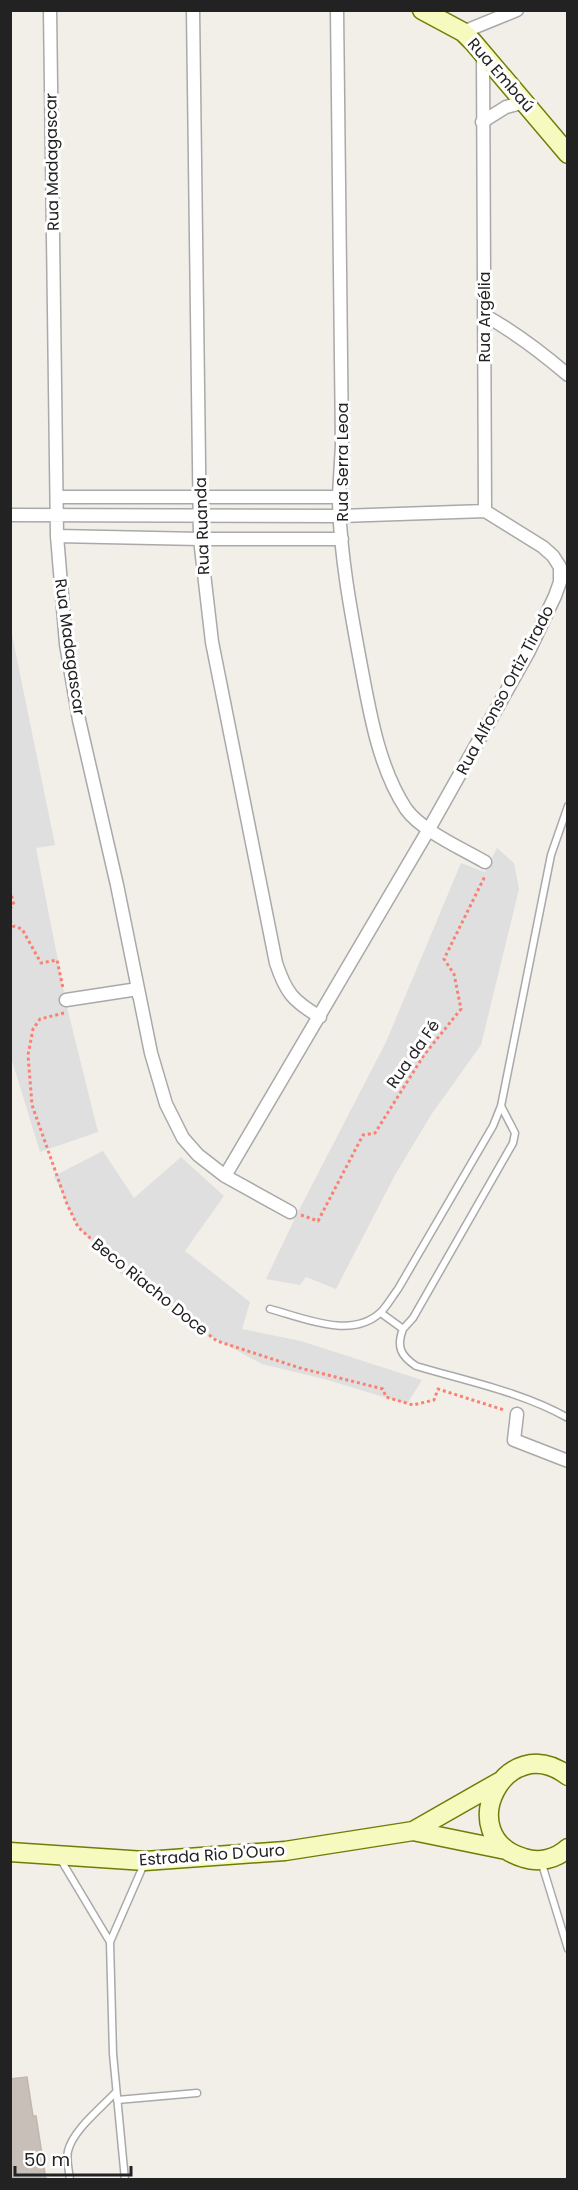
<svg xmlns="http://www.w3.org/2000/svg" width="578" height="2190" font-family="Poppins,sans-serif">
<rect width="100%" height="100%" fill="#f2efe9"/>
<!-- residential -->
<path fill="#e0dfdf" d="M10,625L55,845L36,848L67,1007L98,1132L40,1152L10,1054Z
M497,848L514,863L519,889L481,1045L431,1115L395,1175L336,1289L306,1277L300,1285L266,1279L297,1214L386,1042L461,863L485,872Z
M103,1151L134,1198L181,1157L224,1196L185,1251L250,1302L242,1329L301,1341L422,1380L407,1404L324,1379L262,1364L186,1323L123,1276L77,1225L54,1176Z"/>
<!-- building -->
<path fill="#c7bfb8" stroke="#c4b6ab" stroke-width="1.5" d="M27,2077L33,2116H36L46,2180H10V2079Z"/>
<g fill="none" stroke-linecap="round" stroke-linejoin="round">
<!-- lane casing -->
<g stroke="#a9a9a9" stroke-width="9">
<path id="lane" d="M270,1309C304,1318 352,1340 381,1312C387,1306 392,1297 398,1289L493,1126L501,1106L551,855L568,806
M381,1313L403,1329L413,1318L513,1143L515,1133L501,1106
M403,1329C396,1347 401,1356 416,1366C466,1381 522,1392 568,1418
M61,1860L110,1942
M541,1861L568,1949
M117,2100L197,2093
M70,2180C69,2170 66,2160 68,2151C73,2130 101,2108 116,2092
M125,2180L113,2054L110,1942L144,1864"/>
</g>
<!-- street casing -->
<g stroke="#a9a9a9" stroke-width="15">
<path id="street" d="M50,10L57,536L66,644L79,720L117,885L151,1053L166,1104L183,1138L198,1155L225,1176L290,1212
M193,10L200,539L212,642L276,963C286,993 293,1001 320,1017
M337,10L342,445C341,461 340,478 339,495C339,549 351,613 361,666C370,714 379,768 406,809C422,831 461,848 485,862
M463,32L517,10
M483,52L485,511
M482,122L506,107L525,102
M484,315C515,332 541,352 568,375
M57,497H339
M10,515L341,516L485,511L543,547L553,556L560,567V582L555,596L529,651L429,829L225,1176
M57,536L200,539H342
M66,1000L138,989L139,996
M517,1414L514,1440L568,1461"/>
</g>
<!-- secondary casing -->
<g stroke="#707d05" stroke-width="21">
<path id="secondary" d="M422,10L463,32L473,42L568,154
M568,1776C505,1728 451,1837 524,1858C539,1863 556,1859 568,1848
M413,1831L499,1782
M10,1852L145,1861L285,1851L413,1831L506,1850"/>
</g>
<!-- path -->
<path stroke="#fa8072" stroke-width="3" stroke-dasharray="3 3" stroke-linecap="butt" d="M10,890L14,905L10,908
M10,920L13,926L22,929L41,963L57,960L63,988
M64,1013L40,1019L33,1029L28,1055L32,1105L67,1204L78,1227L132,1276L217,1341L300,1368L383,1389L386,1397L413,1405L434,1400L438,1389L504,1410
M301,1215L318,1221L363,1135L375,1133L424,1055L461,1009L454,974L444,959L485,876"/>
<!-- lane -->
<use href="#lane" stroke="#fff" stroke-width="6"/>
<!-- street -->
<use href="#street" stroke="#fff" stroke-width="12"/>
<!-- secondary -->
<use href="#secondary" stroke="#f7fabf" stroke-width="18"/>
</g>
<g text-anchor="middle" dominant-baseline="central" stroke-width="6" stroke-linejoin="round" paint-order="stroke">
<!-- street labels -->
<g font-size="16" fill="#222" stroke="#fff">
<text transform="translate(501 75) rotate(49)">Rua Embaú</text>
<text transform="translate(52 162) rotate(-91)">Rua Madagascar</text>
<text transform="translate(484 317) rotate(-90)">Rua Argélia</text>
<text transform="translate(342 462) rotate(-90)">Rua Serra Leoa</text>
<text transform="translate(202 526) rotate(-92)">Rua Ruanda</text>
<text transform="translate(70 647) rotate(82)">Rua Madagascar</text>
<text transform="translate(505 690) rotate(-62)">Rua Alfonso Ortiz Tirado</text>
<text transform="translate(413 1054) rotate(-55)">Rua da Fé</text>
<text transform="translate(150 1287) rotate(39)">Beco Riacho Doce</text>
<text transform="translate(212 1855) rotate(-4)">Estrada Rio D'Ouro</text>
</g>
</g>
<!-- border -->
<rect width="578" height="2190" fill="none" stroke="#222222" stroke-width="24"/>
<!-- scale -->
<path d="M15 2166v9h116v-9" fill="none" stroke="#222222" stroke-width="3"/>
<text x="24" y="2166" font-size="18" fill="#222222" stroke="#ffffff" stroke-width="4.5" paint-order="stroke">50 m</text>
</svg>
